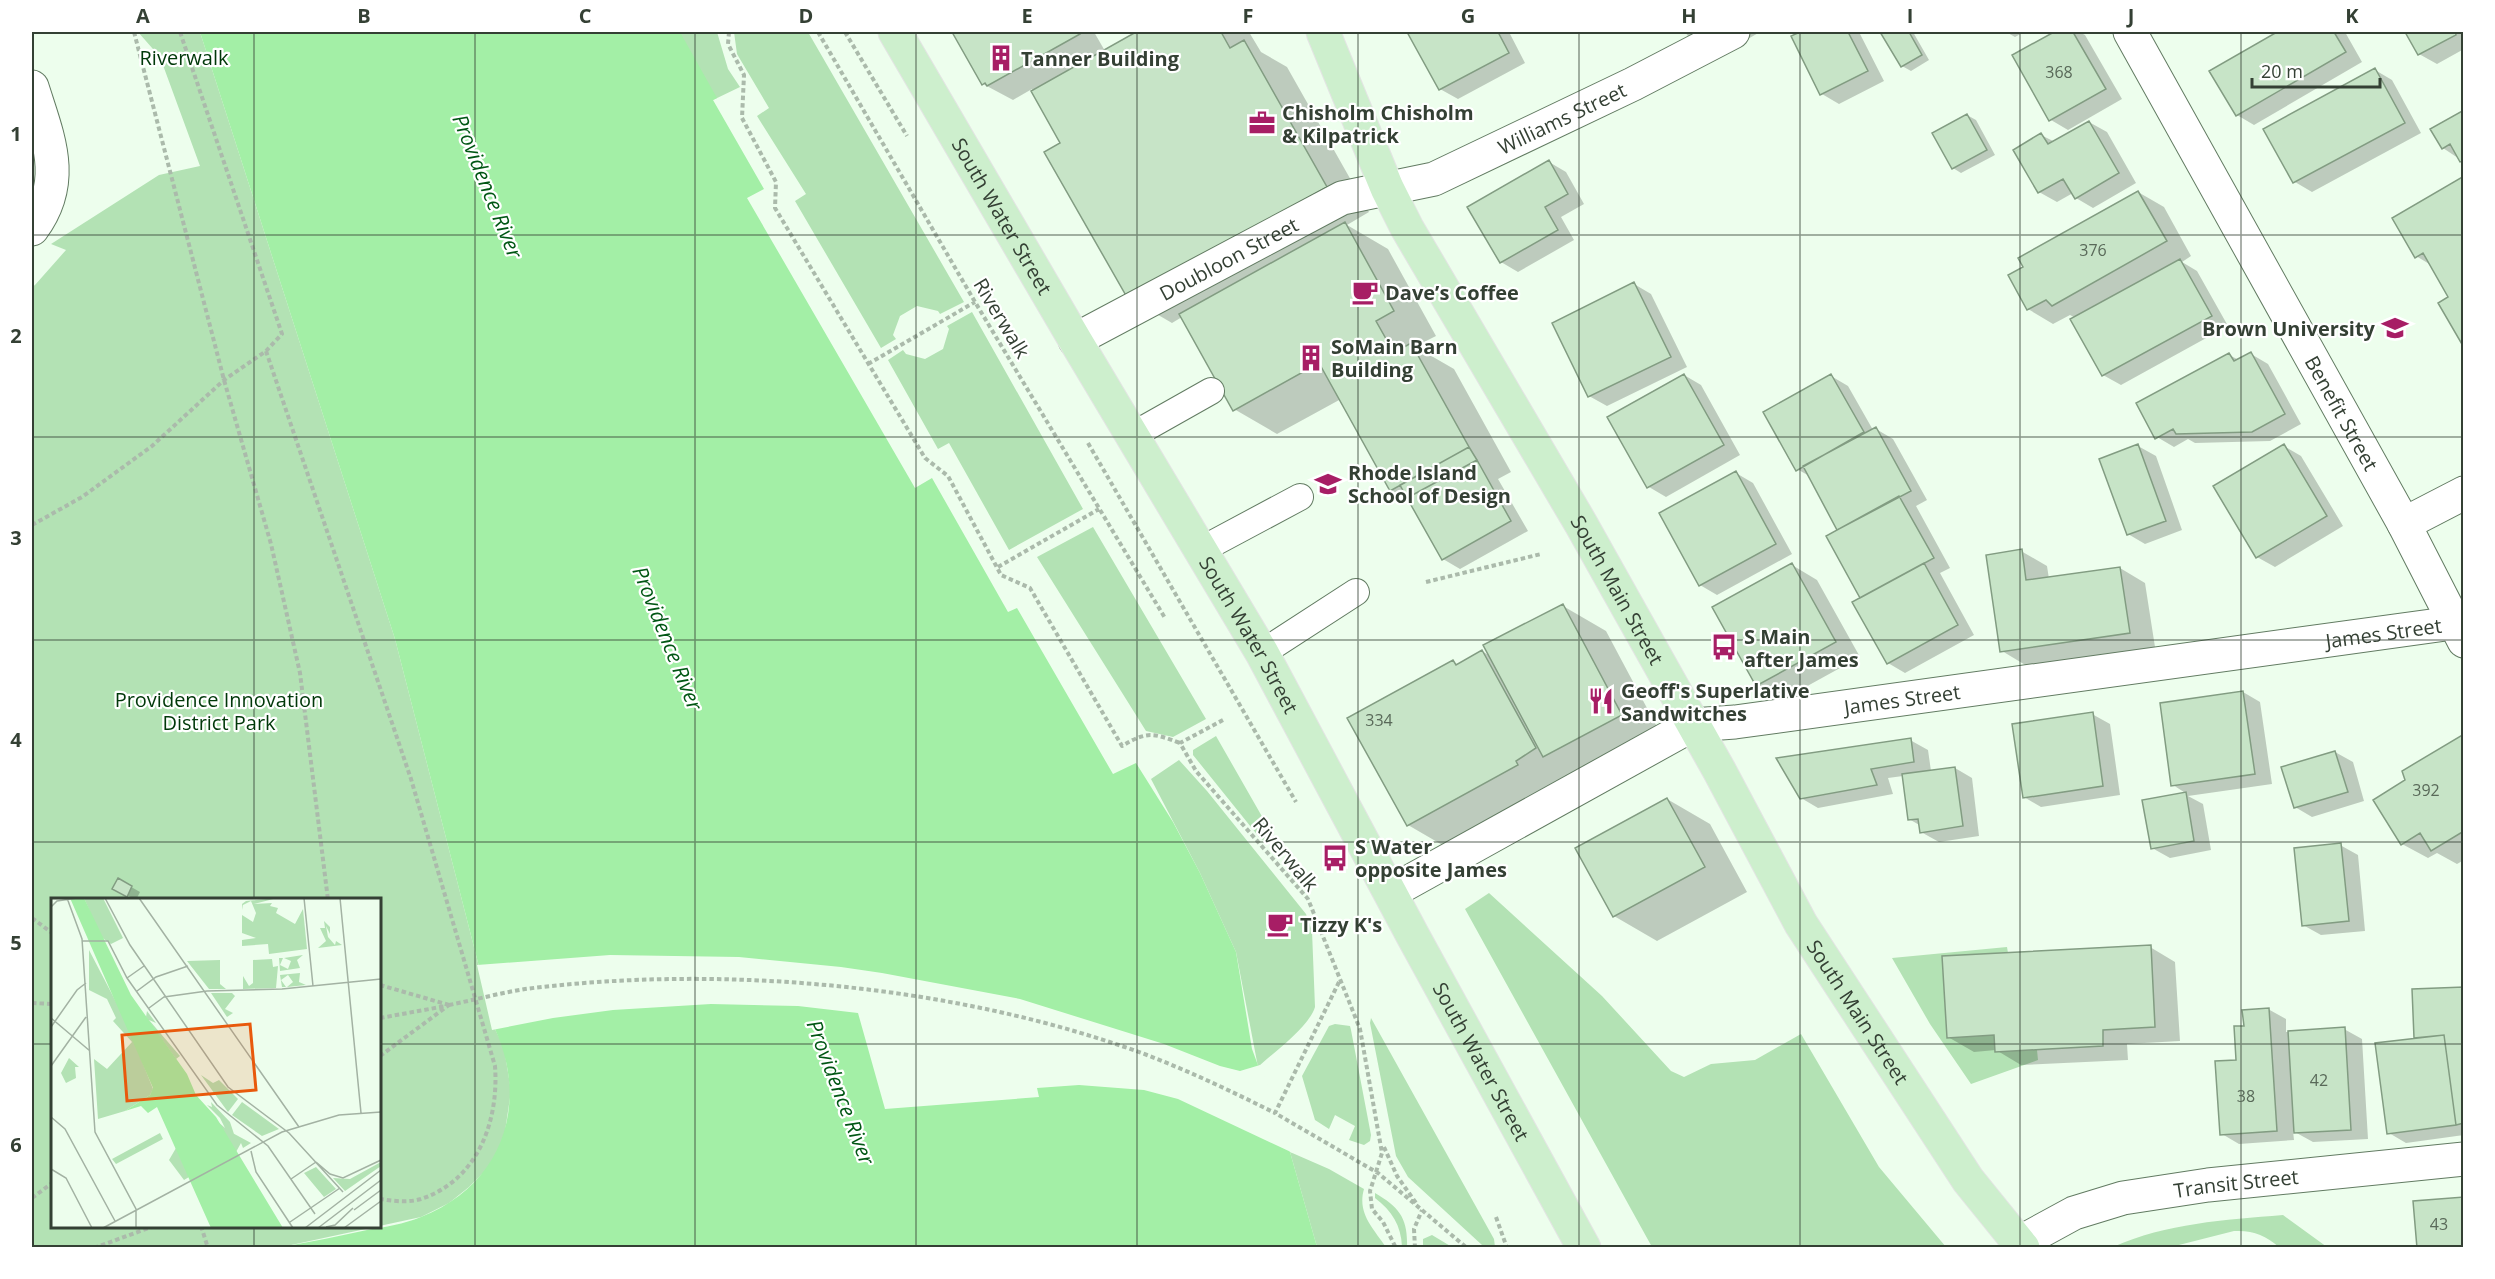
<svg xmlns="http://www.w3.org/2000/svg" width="2495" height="1279" font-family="'Open Sans',sans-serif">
<rect width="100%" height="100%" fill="#edfeed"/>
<!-- green -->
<path fill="#b3e2b4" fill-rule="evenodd" d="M138,32H200L395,639L495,1029L504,1048L511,1091L504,1138L490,1166L469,1187L449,1203L421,1217L282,1247L32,1248V287L35,285L66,250L51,244L159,175L200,166L160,57ZM52,900H380V1226H52Z
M672,32H717L728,69L740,87L713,100Z
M734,32H808L964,302L940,314L938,311L917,306L900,316L893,335L896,339L881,348L795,201L806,194L757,116L769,108L737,54Z
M972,312L1083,509L1009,550L949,443L938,449L888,360L903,350L906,354L925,359L943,349L949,329L947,326Z
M1093,527L1206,719L1173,737L1146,731L1037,557Z
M1216,736L1272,834L1271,839L1264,841L1259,837L1193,755V750Z
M1179,760L1207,791L1306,914L1312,931L1315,1007C1309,1027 1273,1053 1258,1067L1236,952L1200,873L1151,779Z
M1489,893L1602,996L1671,1071L1684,1077L1711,1064L1755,1060L1801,1034L1879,1167L1946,1247H1652L1465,909Z
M2007,947L2008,953L1942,957L1947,1038L1994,1035L1995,1051L2037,1050L2038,1060L1971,1084L1930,1024L1892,958Z
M1371,1018L1494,1239L1495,1247H1486L1482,1245L1408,1177L1396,1156L1370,1023Z
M1335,1024L1350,1026L1351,1030L1371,1135L1370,1141L1364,1145L1349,1140L1355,1126L1335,1115L1329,1129L1315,1120L1302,1076L1329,1026Z
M1290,1152L1329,1169L1364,1189C1357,1213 1373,1228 1386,1247H1317Z
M1375,1193C1399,1207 1408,1218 1407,1247H1402C1401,1225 1392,1211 1375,1198Z
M2283,1215L2327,1247H2279C2265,1235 2253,1230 2234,1231L2171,1247H2113C2167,1223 2224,1220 2283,1215Z
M1432,1235L1452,1247H1423V1239Z"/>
<!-- water -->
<path fill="#a3efa6" d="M200,32H680L717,98L713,100L764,189L747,198L915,488L932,478L1008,612L1017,608L1113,774L1136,763L1173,822L1200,873L1236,952L1252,1049L1290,1152L1317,1247H282C310,1242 339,1236 367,1230C385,1227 404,1224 421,1217C501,1186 530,1106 495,1029L395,639Z"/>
<!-- pier -->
<path fill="#edfeed" d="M610,955L739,957L841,967L882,973L1020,999L1164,1044L1220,1066L1240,1071L1260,1065L1293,1153L1178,1099L1144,1090L1079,1085L1037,1088L1039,1097L885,1109L858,1013L798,1006L711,1004L613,1010L553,1018L492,1030L477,965Z"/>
<!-- shadow -->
<path fill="#0003" d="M953,32H1094L1105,51L1139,32H1249L1261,52L1287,67L1369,212L1347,225L1388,249L1436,336L1418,345L1421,350L1454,369L1511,472L1498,479L1528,531L1460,569L1443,559L1411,501L1391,490L1341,399L1277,434L1234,409L1182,317L1172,323L1129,298L1063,143L1032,89L1013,100L983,84Z
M1409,32H1509L1525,63L1458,99L1440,89Z
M1685,32H1760L1720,55L1688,36Z
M1804,32H1859L1884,81L1839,104L1822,94L1793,37Z
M1882,32H1913L1929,60L1911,71L1902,66Z
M2006,32H2024L2015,37Z
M2057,32H2079L2085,35L2122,99L2068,130L2051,120L2014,55Z
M2280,32H2345L2362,62L2254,125L2237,115L2212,71Z
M2407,32H2464V49L2437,64L2419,54Z
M2375,70L2392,80L2421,133L2312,192L2295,182L2265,129Z
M2464,112V162L2443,148Z
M1967,115L1976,120L1995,155L1961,173L1953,168Z
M2089,122L2107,132L2136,183L2093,208L2076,198L2073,193L2057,202L2039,192L2041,135L2055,142Z
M1549,162L1566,172L1584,204L1561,217L1574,240L1518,272L1501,262Z
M2464,178L2450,297L2431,265L2416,256Z
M2138,192L2164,207L2191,256L2182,262L2197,271L2228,326L2121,385L2103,375L2076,318L2070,315L2053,324L2028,309Z
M1634,284L1651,294L1687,367L1607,406L1589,396L1554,324Z
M2251,354L2268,364L2301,424L2270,441L2195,443L2188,439L2174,447L2157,437L2229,355L2239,360Z
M1684,375L1701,385L1740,455L1666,497L1649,487Z
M1831,376L1848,386L1873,430L1876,429L1893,439L1927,500L1916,506L1950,568L1940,573L1974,635L1905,673L1888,663L1862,599L1839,530L1811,477L1797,469Z
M2138,446L2156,456L2182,530L2145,544L2128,534Z
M2284,446L2301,456L2343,526L2275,567L2257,557Z
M1736,473L1753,483L1792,554L1717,595L1700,585Z
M2021,551L2047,566L2049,579L2120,568L2145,583L2155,647L2027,666L2002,651Z
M1792,565L1817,580L1860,657L1782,700L1757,685Z
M1563,606L1606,631L1664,740L1451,850L1408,825L1453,662L1459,665L1482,651L1490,656Z
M2243,692L2260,702L2272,784L2188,796L2203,804L2211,850L2170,858L2152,848L2144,801L2187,794L2173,785Z
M2092,714L2110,724L2120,795L2041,807L2024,797Z
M2464,735V860L2457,864L2437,853L2428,858L2402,844L2407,781Z
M1910,740L1928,750L1931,771L1955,768L1972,778L1979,836L1939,842L1921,832V826L1909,819L1903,776L1888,778L1893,794L1818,808L1801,798Z
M2335,752L2353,762L2364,801L2312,817L2295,807Z
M1667,799L1710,824L1747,892L1657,941L1614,916Z
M2340,845L2358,855L2365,931L2321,935L2303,925Z
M119,880L140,892L136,900L114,888Z
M2150,947L2175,962L2180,1041L2127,1044L2128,1060L2021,1065L1996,1050L1974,1052L1948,1037Z
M2464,988V1135L2406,1143L2389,1133L2415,1040L2413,990Z
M2268,1009L2286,1019V1032L2344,1029L2362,1039L2368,1139L2313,1142L2293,1131L2294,1140L2239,1144L2222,1134L2245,1027Z"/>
<!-- building -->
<path fill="#c7e4c7" stroke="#829c82" stroke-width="1.5" d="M952,32H1078L1080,34L987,86L985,83L982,85Z
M1136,32H1221L1230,48L1244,40L1327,187L1128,299L1044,152L1060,143L1031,91Z
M1407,32H1498L1509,53L1439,90Z
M1800,32H1848L1868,71L1820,95L1791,36Z
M1880,32H1909L1922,55L1901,67Z
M2054,32H2073L2106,89L2049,121L2012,55Z
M2277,32H2334L2346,52L2236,116L2209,71Z
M2405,32H2455L2456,35L2418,55Z
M2375,68L2405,123L2293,183L2263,129Z
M2464,110V161L2460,162L2450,144L2442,149L2430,129Z
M1967,114L1987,150L1952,169L1932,133Z
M2089,121L2119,173L2075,199L2063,179L2038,193L2013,150L2041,133L2048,144Z
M1549,160L1568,194L1545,207L1558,230L1500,263L1467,207Z
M2464,176V346H2463L2438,303L2448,297L2423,253L2415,258L2392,218Z
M2138,191L2167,241L2052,306L2046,300L2027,310L2008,275L2023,267L2018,258Z
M1345,222L1394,311L1376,321L1394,353L1411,343L1469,447L1390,491L1319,363L1233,411L1179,314Z
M2180,259L2212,316L2102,376L2070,319Z
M1634,282L1671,357L1588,397L1552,323Z
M2251,352L2285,414L2252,432L2176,434L2173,429L2155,439L2136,403L2229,353L2234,361Z
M1684,374L1724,445L1647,488L1607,417Z
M1831,374L1864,432L1796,471L1763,412Z
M1876,427L1911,491L1837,530L1803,466Z
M2138,444L2166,521L2127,535L2099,459Z
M2284,444L2327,516L2256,558L2213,486Z
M1469,447L1477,460L1407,498L1400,485Z
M1477,460L1511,521L1442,560L1407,498Z
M1736,471L1776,544L1699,586L1659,513Z
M1899,496L1934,558L1860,598L1826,536Z
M2022,549L2026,580L2120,567L2130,633L2000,652L1986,555Z
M1792,563L1836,642L1756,686L1712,607Z
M1924,563L1958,625L1887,664L1852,602Z
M1563,604L1622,715L1543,757L1483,645Z
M1482,650L1536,748L1516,761L1518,765L1407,826L1347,718L1453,660L1456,665Z
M2243,691L2255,774L2171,786L2160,703Z
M2093,712L2103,786L2023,798L2012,724Z
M2464,734V831L2431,851L2420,833L2401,845L2373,800L2405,780L2402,771Z
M1911,738L1914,762L1871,769L1877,785L1800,799L1776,758Z
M2335,751L2348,792L2294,808L2281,767Z
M1955,767L1963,826L1920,833L1918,819L1908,820L1902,774Z
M2186,792L2194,841L2151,849L2142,800Z
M1667,798L1705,867L1613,917L1575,848Z
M2341,843L2349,921L2302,926L2294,848Z
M118,878L132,886L127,897L112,889Z
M2151,945L2155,1027L2103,1030V1046L2048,1049L1995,1052L1994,1035L1947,1038L1942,956Z
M2464,987V1123L2456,1125L2444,1035L2414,1038L2412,989Z
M2269,1008L2277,1131L2220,1135L2215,1061L2236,1060L2234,1026H2244L2242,1010Z
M2345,1027L2351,1130L2294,1133L2288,1031Z
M2444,1035L2456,1125L2387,1134L2375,1043Z
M2464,1197V1248H2417L2413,1201Z"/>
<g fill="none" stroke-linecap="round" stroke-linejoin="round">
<!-- service casing -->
<g stroke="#627b62" stroke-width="28">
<path id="service" d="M1133,435L1211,391
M1199,551L1300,497
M1262,653L1356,592"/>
</g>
<!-- minor casing -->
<g stroke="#627b62" stroke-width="35">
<g id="minor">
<path d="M32,87C48,138 68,181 32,229"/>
<path id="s1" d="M1075,340L1342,198L1434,179L1633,84L1733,32"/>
<path d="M2404,524L2464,493"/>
<path id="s2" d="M1391,892L1692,725L1735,722L2453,623"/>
<path id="s3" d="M2019,1243L2074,1213L2123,1198L2208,1185L2464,1159"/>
</g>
</g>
<!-- tertiary casing -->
<g stroke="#627b62" stroke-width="35">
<g id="tertiary">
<path id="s4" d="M2130,32L2404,524L2464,641"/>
</g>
</g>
<!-- primary casing -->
<g stroke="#e3e4e3" stroke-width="35">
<g id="primary">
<path id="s5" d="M895,32L1075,340L1262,653L1413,936L1584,1248"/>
<path id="s6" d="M1323,32L1387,188L1407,228L1581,524L1719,770L1801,924L1968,1180L2023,1248"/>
</g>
</g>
<!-- path -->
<path stroke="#abbaab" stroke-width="4" stroke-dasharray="4.5 3" stroke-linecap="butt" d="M134,32L224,380L271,544L300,673L328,900
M729,32L728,44L744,75L742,118L776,182L775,208L925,458L948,476L1001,575L1030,588L1122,746C1147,731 1153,733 1180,743
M818,32L975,302L1165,618
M845,32L907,136
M266,351L411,779L495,1066C499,1121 478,1180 421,1199C408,1203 393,1201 380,1199
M868,364L975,302
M1088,443L1296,802
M32,525L82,497L152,446L224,380L266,351L282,334L180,32
M998,567L1099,509
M1426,582L1541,554
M1223,720L1180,743L1196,771L1308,899L1360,1029L1382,1153L1370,1191L1372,1209L1383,1222L1396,1248
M32,918L52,933
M1339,982L1275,1113L1378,1173L1467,1248
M380,985L449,1005
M32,1003L52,1004
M380,1018L446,1006
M380,1056L449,1005
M1384,1147L1397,1176L1416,1203
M32,1198L52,1183
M1496,1217L1507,1248
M201,1226L208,1248
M94,1248L154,1226
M1415,1248L1414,1229L1422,1210"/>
<!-- service -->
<use href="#service" stroke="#fff" stroke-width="26"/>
<!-- minor -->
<use href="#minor" stroke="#fff" stroke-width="33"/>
<!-- tertiary -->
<use href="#tertiary" stroke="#fff" stroke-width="33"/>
<!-- primary -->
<use href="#primary" stroke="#cdefcd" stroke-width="33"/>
<!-- path-bridge -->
<path stroke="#abbaab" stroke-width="4" stroke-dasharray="4.5 3" stroke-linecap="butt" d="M449,1005C474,1000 500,993 525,989C724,964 958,985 1147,1055C1191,1072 1233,1092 1275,1113"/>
</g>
<!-- grid -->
<path fill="none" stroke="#344034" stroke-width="1.5" stroke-opacity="0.55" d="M254,32V900M475,32V1248M695,32V1248M916,32V1248M1137,32V1248M1358,32V1248M1579,32V1248M1800,32V1248M2020,32V1248M2241,32V1248M32,235H2464M32,437H2464M32,640H2464M32,842H2464M32,1044H52M380,1044H2464M254,1226V1248"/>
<!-- icons -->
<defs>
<g id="building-bare" transform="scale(2.07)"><path d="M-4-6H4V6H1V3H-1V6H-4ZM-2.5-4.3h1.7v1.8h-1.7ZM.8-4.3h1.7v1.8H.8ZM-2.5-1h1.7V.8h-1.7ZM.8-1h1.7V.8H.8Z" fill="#a71e65" stroke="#fff" stroke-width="2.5" paint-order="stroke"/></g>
<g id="office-bare" transform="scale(2.07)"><path d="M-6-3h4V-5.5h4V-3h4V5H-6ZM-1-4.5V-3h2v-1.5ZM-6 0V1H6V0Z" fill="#a71e65" stroke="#fff" stroke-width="2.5" paint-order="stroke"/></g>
<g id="cafe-bare" transform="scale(2.07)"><path d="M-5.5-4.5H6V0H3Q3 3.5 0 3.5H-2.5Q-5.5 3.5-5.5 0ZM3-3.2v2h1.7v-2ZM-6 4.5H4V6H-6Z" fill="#a71e65" stroke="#fff" stroke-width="2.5" paint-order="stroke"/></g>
<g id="university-bare" transform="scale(2.07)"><path d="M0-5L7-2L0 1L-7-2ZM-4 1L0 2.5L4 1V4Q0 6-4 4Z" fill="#a71e65" stroke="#fff" stroke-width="2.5" paint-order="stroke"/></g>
<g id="bus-bare" transform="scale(2.07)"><path d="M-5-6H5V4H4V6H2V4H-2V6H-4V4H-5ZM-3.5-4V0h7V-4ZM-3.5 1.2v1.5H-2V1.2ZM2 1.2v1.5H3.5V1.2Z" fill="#a71e65" stroke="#fff" stroke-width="2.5" paint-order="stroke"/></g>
<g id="restaurant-bare" transform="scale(2.07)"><path d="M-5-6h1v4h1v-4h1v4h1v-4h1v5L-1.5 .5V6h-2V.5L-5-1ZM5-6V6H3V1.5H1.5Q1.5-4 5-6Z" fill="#a71e65" stroke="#fff" stroke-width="2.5" paint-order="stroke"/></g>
</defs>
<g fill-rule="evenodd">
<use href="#building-bare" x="1001" y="58"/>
<use href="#office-bare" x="1262" y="123"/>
<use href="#cafe-bare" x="1365" y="292"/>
<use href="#university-bare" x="2395" y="328"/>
<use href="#building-bare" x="1311" y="358"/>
<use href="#university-bare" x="1328" y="484"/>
<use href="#bus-bare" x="1724" y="647"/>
<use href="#restaurant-bare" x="1601" y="701"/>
<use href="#bus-bare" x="1335" y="858"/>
<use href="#cafe-bare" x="1280" y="924"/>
</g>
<g text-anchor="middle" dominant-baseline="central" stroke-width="4.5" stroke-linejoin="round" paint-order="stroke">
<!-- number labels -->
<g font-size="16" fill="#596959">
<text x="2059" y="72">368</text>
<text x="2093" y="250">376</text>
<text x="1379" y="720">334</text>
<text x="2426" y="790">392</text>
<text x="2319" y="1080">42</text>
<text x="2246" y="1096">38</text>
<text x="2439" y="1224">43</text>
</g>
<!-- park labels -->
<g font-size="20" fill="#003809" stroke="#fff">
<text x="184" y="57">Riverwalk</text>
<text x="219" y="699">Providence Innovation<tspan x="219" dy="23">District Park</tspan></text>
</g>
<!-- poi labels -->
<g font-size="20" font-weight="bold" fill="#344034" stroke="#fff" text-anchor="start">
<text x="1021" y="58">Tanner Building</text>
<text x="1282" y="112">Chisholm Chisholm<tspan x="1282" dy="23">&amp; Kilpatrick</tspan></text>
<text x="1385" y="292">Dave’s Coffee</text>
<text x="2375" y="328" text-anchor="end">Brown University</text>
<text x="1331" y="346">SoMain Barn<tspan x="1331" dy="23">Building</tspan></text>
<text x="1348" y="472">Rhode Island<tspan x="1348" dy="23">School of Design</tspan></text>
<text x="1744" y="636">S Main<tspan x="1744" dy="23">after James</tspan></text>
<text x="1621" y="690">Geoff's Superlative<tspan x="1621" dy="23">Sandwitches</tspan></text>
<text x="1355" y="846">S Water<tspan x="1355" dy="23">opposite James</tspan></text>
<text x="1300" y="924">Tizzy K's</text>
</g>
<!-- street labels -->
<g font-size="20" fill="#344034" stroke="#fff">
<text stroke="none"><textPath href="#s1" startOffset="538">Williams Street</textPath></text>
<text stroke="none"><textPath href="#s5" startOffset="213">South Water Street</textPath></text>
<text stroke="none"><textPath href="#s1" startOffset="174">Doubloon Street</textPath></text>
<text transform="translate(1002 318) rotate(59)">Riverwalk</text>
<text stroke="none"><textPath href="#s4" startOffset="436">Benefit Street</textPath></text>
<text stroke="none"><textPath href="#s6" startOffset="632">South Main Street</textPath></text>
<text stroke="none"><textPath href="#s2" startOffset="1042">James Street</textPath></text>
<text stroke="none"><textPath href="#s5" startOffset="699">South Water Street</textPath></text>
<text stroke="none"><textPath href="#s2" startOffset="556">James Street</textPath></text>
<text transform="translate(1286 854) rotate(50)">Riverwalk</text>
<text stroke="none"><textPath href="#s6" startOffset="1118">South Main Street</textPath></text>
<text stroke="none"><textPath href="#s5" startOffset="1185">South Water Street</textPath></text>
<text stroke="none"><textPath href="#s3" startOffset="228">Transit Street</textPath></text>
</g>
<!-- water labels -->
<g font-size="21" font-style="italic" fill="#015714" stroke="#fff">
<text transform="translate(488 186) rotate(68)">Providence River</text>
<text transform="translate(668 638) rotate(68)">Providence River</text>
<text transform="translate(841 1092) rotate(69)">Providence River</text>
</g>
</g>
<!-- overview -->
<g transform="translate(51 898)">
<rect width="330" height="330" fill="#edfeed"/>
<path d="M33,0H52L72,40L60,46L50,39ZM226,0L203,6L221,5L219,8L227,10L225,15L244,26L252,11L256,51L218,56L217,46L191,48V42L205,40L191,35V17L202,24L205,15L200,3L192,7V12L191,6L195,3ZM273,23L279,29V36L275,28L277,39L284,47L285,43L291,47L267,50L275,43L269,30H274ZM38,52L75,123L102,191L99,197L74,213L47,221L43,161L56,171L81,144L62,123L65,120L56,101L38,92ZM252,57L246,62L249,70L229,73L228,60H232L229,67L237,71L240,63L233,60ZM221,61L222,69L227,68L225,90L192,91V78L198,88L202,85V62ZM169,62V86L175,91H158L136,63ZM249,75L248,84L255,87L236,89L242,84L237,77L230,82L235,89H231L229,77ZM160,95H181L184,98L174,111L182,115L176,119ZM96,113L105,125L98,122L129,158L125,161L95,119ZM18,160L28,169H24L25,180L15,185L10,175ZM150,177L162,185L168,182L187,201L177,214ZM160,204L179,224L183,236L176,232L200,245L192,250L190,245L185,254L165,222L174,230L169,220L156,207L161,209ZM191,204L228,231L211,238L181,217ZM109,235L112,241L65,266L61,261ZM125,250L138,279L133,282L118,262ZM330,264V268L294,293L282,280L299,281ZM265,269L285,291L273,299L253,275Z" fill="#b3e2b4"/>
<path d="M19,0H33L80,97L136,176L145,197L165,219L232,330H160L106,209L97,215L90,208L74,213L99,197L102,190Z" fill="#a3efa6"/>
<path fill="none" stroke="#a3b2a3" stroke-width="1.5" d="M16,0L31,41L44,234L85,311V330M54,0L79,47L177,189L238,235L292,294M88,0L248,229M253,0L262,88M289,0L310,215M0,9L6,3L26,0M31,43H57L76,80L166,207L217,248L264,316M76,80L93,68M86,93L105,79L137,68M98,110L113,99L156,93L231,91L330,81M0,120L39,153M0,129L26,92L35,85M0,168L35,119M0,219L14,231L64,323M200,253L205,274L242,330M265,264L279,276L292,280L330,262M0,271L15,280L41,330M240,281L265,264M303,312L330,292M239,324L289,290M275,329L284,327L302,310M52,330L231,234L288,217L330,214M254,330L330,272M267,330L330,282M293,330L330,303"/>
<path fill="#e8590c" fill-opacity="0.15" stroke="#e8590c" stroke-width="3" d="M199,126L205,192L76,203L71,137Z"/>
<rect width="330" height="330" fill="none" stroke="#344034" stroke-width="3"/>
</g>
<!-- border -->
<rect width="2495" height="1279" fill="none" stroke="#ffffff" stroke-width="66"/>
<!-- scale -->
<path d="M2252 78v9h128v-9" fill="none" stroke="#344034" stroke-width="3"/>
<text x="2261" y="78" font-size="18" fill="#344034" stroke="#ffffff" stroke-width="4.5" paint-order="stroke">20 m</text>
<rect x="33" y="33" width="2429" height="1213" fill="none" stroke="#344034" stroke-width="2"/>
<g font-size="20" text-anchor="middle" font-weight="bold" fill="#344034">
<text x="143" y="23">A</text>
<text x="364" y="23">B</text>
<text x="585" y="23">C</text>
<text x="806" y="23">D</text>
<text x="1027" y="23">E</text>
<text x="1248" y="23">F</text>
<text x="1468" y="23">G</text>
<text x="1689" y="23">H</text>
<text x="1910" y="23">I</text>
<text x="2131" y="23">J</text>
<text x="2352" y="23">K</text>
<text x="16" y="141">1</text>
<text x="16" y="343">2</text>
<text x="16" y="545">3</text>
<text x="16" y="747">4</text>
<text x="16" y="950">5</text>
<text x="16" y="1152">6</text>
</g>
</svg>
